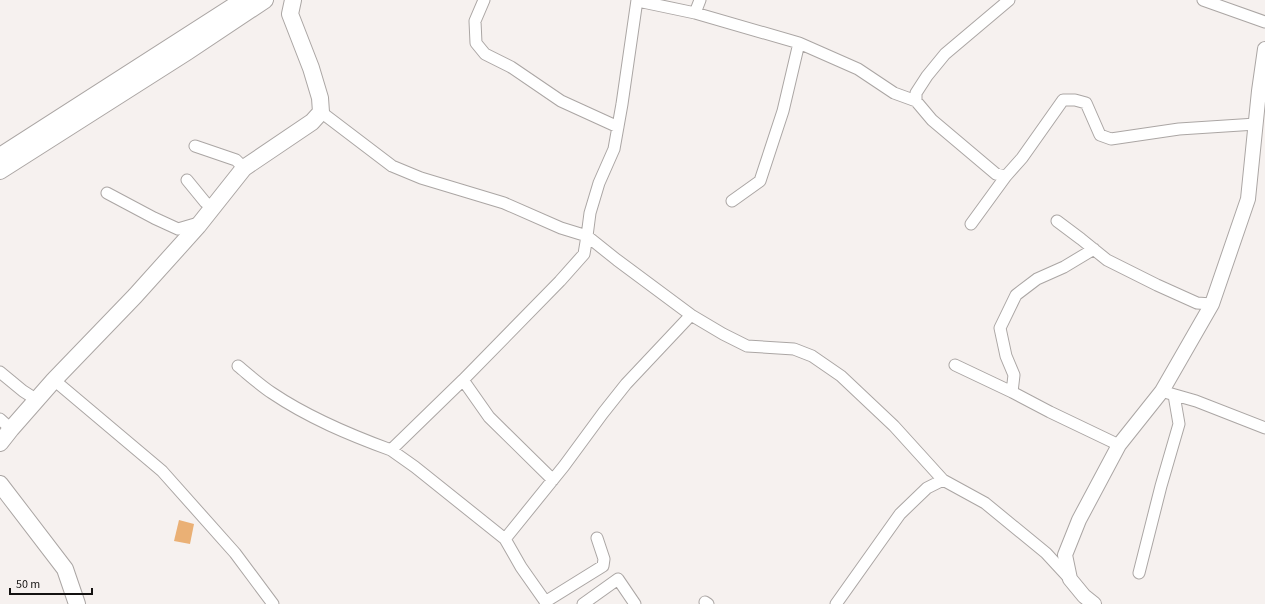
<svg xmlns="http://www.w3.org/2000/svg" width="1265" height="604" font-family="'Source Sans 3',sans-serif">
<rect width="100%" height="100%" fill="#f6f1ef"/>
<!-- building -->
<path fill="#eab075" d="M179,520L194,524L190,544L174,541Z"/>
<g fill="none" stroke-linecap="round" stroke-linejoin="round">
<!-- minor casing -->
<g stroke="#aba6a4" stroke-width="13">
<path id="minor" d="M484,0L475,21L476,43L485,54L511,67L561,101L618,127
M637,0L622,104L614,149L599,183L590,213L587,236L617,260L691,315L723,334L747,346L794,349L812,356L841,376L894,426L943,480L985,503L1046,553L1070,579
M1009,0L945,54L927,76L916,93V101L932,120L996,174L1006,176L1022,158L1063,100H1075L1086,103L1100,135L1111,139L1179,129L1256,124
M1203,0L1265,22
M638,1L695,13L799,43
M695,13L700,0
M195,146L236,160L244,168
M187,180L205,202L214,208
M107,193L154,218L178,229L195,224L198,226
M732,201L760,181L783,111L799,43L858,69L894,93L916,101
M1057,221L1081,239L1107,260L1157,285L1197,303L1212,304
M971,224L1006,176
M1094,249L1064,267L1037,279L1016,295L1000,328L1006,356L1014,375L1012,392L1050,412L1119,445
M955,365L1012,392
M238,366C249,375 260,385 272,393C309,418 350,435 391,450L463,380L560,281L584,254L587,236L561,228L504,203L421,178L392,166L321,112
M0,372L23,391L37,400
M54,380L162,471L235,553L273,604
M463,380L489,417L553,480
M1168,393L1196,401L1265,428
M0,419L11,429
M391,450L415,467L505,539L521,567L547,604
M505,539L564,466L603,413L626,384L691,315
M1139,573L1161,486L1179,424L1174,395
M545,602L603,566L604,559L597,538
M705,602L708,604
M583,604L618,579L635,604
M836,604L900,514L927,488L943,480"/>
</g>
<!-- tertiary casing -->
<g stroke="#aba6a4" stroke-width="16">
<path id="tertiary" d="M1094,604L1084,596L1070,579L1065,555L1079,520L1119,445L1162,391L1212,304L1248,199L1259,91L1265,49"/>
</g>
<!-- secondary casing -->
<g stroke="#aba6a4" stroke-width="18">
<path id="secondary" d="M0,156L243,0
M0,171L187,52L265,0
M0,443L11,429L54,380L135,296L198,226L244,168L312,122L321,112L320,98L311,68L290,14L293,0
M0,484L65,569L77,604"/>
</g>
<!-- minor -->
<use href="#minor" stroke="#fff" stroke-width="11"/>
<!-- tertiary -->
<use href="#tertiary" stroke="#fff" stroke-width="14"/>
<!-- secondary -->
<use href="#secondary" stroke="#fff" stroke-width="16"/>
</g>
<!-- scale -->
<path d="M10 588v6h82v-6" fill="none" stroke="#141211" stroke-width="2"/>
<text x="16" y="588" font-size="12" fill="#141211" stroke="#f6f1ef" stroke-width="3" paint-order="stroke">50 m</text>
</svg>
